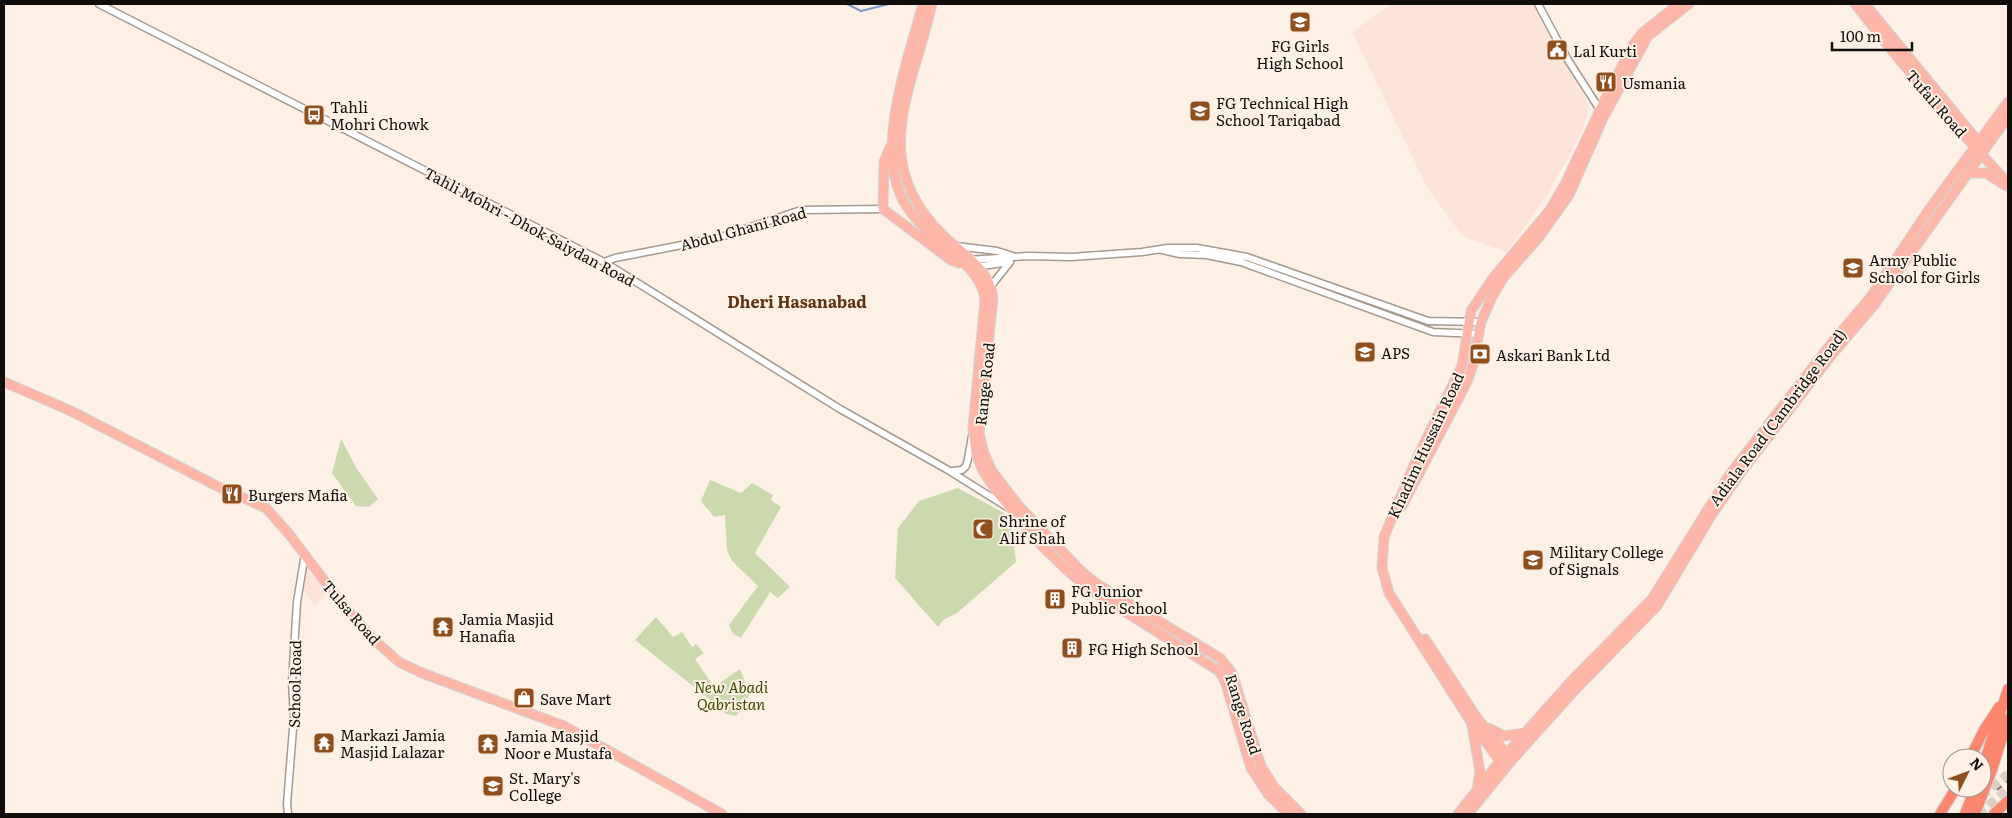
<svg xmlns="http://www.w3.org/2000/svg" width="2012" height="818" font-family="Literata,serif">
<rect width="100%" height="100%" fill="#fdf1e6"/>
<!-- commercial -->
<path fill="#fce4d9" d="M1392,4H1533L1589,105L1584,127L1548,194L1507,252L1462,236L1426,185L1352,32Z
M306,568L328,592L315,605L301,589Z"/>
<!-- green -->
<path fill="#ccd9af" d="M341,439L357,469L378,499L369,507L356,506L332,473Z
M710,480L741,493L752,483L773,495L771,500L781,507L755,553L790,587L778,598L770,592L741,638L733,634L729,625L758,586L732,561L727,550L725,515L714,517L701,501Z
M958,488L1004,513L1012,527L1016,562L957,613L943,620L938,627L895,578L898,528L919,501Z
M656,617L673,637L682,632L692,647L696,644L704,653L695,659L714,687L740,669L747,688L753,689L744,705L736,716L726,714L708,698L635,640Z"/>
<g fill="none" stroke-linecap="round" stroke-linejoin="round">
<!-- stream -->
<path stroke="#7c98cd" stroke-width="2" d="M762,4H778
M847,4L861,11L889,4"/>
<!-- major-tunnel -->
<path stroke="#dacfc5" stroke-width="9" stroke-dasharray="9 4.5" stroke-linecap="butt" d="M1981,796L2008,774
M1978,814L2008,789"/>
<!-- minor casing -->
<g stroke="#a59a90" stroke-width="9">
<path id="minor" d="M99,4L604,262L840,409L948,470L1007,507
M1538,4L1568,60L1602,113
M956,246L997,251L1013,256
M1162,250L1180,254L1207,255L1241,262L1433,332L1479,334
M968,260L1028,256L1071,257L1142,252L1168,248H1197L1247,257L1428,321L1481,322
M604,262L615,258L718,238L801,210L883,209
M974,267L1010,262
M991,286L1010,262
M952,471L962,470L966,466L968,459L972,436
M288,814L287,804L294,716L292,682L297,602L305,554"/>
</g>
<!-- major casing -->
<g stroke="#d4d4d3" stroke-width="11">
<path id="major" d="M923,4C908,59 875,147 903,200C911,216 926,230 940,242C959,259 982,274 985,300L973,427L976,454L983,471L997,492L1041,545L1069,572L1091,590L1219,671L1225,681L1251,768L1268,794L1288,814
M932,4C912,92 866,163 945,237C965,256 990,270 993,298L979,433L984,453L992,471L1018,505L1081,571L1097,584L1220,658L1232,673L1261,766L1275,788L1301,814
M1855,4C1903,66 1954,126 2008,183
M1865,4L1982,146
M890,147L884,162L883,209L951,260L959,263
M1968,173H1986L2006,186
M4,382L69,410L217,486L266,508L289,534L342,604L371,637L399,662L422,673L564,726L722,814
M1402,506L1466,384L1473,365L1481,322L1491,299L1503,278L1539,237L1569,195L1604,116L1648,36L1689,4
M1425,639L1477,718L1510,758
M1472,726L1480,771L1477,790
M1489,728L1504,736L1526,733
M1505,768L1471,722L1389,593L1382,568L1384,537L1416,460L1462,366L1471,311L1493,278L1550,210L1565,184L1609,91L1633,45L1643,32L1679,4
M1458,814L1500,761L1575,677L1652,599L1730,474L1834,340L1870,298L1928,211L2008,102
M1468,814L1512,760L1574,691L1657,606L1711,516L1742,471L1830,357L1874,305L2008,117"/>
</g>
<!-- highway casing -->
<g stroke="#d4d4d3" stroke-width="12">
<path id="highway" d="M1970,758L1984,730L1999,707
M1982,769L2008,689
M1940,814L1956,788
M1965,814L1975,788
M1975,814L1993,767L2008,719
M1994,814L2008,801"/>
</g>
<!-- minor -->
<use href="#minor" stroke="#fff" stroke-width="6"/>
<!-- major -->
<use href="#major" stroke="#fdb6a7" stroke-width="9"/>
<!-- highway -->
<use href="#highway" stroke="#fc856d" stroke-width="10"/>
<!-- rail -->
<path stroke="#7d766f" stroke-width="2" stroke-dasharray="6 6" stroke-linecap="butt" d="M1997,790L2008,781"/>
</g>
<!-- icons -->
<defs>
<g id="school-square" transform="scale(1.125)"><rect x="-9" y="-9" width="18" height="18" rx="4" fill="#914e1d" stroke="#fdf1e6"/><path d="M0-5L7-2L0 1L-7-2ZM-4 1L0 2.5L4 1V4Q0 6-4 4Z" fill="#fff"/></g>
<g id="civic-square" transform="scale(1.125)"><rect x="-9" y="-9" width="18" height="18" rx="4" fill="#914e1d" stroke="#fdf1e6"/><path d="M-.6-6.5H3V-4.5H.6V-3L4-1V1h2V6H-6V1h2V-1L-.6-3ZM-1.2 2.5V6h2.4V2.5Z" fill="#fff"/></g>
<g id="restaurant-square" transform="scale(1.125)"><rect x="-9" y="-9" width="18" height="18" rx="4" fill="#914e1d" stroke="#fdf1e6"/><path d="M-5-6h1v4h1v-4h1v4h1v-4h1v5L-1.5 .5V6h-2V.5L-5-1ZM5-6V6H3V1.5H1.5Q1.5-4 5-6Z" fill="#fff"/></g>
<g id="bus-square" transform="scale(1.125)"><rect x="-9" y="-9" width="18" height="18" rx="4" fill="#914e1d" stroke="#fdf1e6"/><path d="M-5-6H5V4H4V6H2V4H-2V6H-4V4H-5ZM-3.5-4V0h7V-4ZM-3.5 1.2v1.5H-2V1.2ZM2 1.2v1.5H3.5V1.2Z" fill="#fff"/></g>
<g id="university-square" transform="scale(1.125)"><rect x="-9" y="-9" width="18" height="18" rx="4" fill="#914e1d" stroke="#fdf1e6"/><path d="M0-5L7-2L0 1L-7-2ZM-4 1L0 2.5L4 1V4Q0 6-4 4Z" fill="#fff"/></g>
<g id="bank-square" transform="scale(1.125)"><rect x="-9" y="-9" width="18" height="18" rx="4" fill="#914e1d" stroke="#fdf1e6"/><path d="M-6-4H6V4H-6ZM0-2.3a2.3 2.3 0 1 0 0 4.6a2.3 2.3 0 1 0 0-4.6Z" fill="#fff"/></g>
<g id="mosque-square" transform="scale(1.125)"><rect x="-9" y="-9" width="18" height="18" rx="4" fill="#914e1d" stroke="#fdf1e6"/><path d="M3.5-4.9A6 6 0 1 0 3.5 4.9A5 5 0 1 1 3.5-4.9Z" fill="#fff"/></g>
<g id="building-square" transform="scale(1.125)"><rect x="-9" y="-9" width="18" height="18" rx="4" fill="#914e1d" stroke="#fdf1e6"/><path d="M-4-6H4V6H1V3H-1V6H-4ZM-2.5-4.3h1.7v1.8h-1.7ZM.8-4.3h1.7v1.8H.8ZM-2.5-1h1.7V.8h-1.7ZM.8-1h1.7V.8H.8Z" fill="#fff"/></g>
<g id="temple-square" transform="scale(1.125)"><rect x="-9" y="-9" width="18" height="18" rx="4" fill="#914e1d" stroke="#fdf1e6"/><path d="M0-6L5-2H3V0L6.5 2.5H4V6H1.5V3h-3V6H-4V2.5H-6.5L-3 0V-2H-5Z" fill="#fff"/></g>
<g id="shop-square" transform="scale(1.125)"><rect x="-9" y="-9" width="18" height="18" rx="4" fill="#914e1d" stroke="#fdf1e6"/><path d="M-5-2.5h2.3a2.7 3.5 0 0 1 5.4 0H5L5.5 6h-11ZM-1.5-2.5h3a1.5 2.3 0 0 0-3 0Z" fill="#fff"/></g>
</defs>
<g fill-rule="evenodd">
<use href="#school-square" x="1300" y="22"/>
<use href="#civic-square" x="1557" y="50"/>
<use href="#restaurant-square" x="1606" y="82"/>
<use href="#school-square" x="1200" y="111"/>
<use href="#bus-square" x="314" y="115"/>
<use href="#school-square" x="1853" y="268"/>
<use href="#university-square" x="1365" y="352"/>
<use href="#bank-square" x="1480" y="354"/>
<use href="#restaurant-square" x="232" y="494"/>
<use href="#mosque-square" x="983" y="529"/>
<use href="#university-square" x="1533" y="560"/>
<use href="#building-square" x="1055" y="599"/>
<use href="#temple-square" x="443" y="627"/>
<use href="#building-square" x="1072" y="648"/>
<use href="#shop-square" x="524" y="698"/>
<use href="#temple-square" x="324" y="743"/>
<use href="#temple-square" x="488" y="744"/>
<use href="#university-square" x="493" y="786"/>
</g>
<g text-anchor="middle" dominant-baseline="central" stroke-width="4" stroke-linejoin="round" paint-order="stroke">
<!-- poi labels -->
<g font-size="15" fill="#120e0b" stroke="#fdf1e6" text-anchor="start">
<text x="1300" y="45" text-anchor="middle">FG Girls<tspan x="1300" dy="17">High School</tspan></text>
<text x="1573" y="50">Lal Kurti</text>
<text x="1622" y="82">Usmania</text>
<text x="1216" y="102">FG Technical High<tspan x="1216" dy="17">School Tariqabad</tspan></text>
<text x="330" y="106">Tahli<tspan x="330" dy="17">Mohri Chowk</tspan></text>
<text x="1869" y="259">Army Public<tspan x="1869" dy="17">School for Girls</tspan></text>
<text x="1381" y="352">APS</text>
<text x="1496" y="354">Askari Bank Ltd</text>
<text x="248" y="494">Burgers Mafia</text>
<text x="999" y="520">Shrine of<tspan x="999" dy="17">Alif Shah</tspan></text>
<text x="1549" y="551">Military College<tspan x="1549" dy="17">of Signals</tspan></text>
<text x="1071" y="590">FG Junior<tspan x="1071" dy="17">Public School</tspan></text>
<text x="459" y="618">Jamia Masjid<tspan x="459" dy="17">Hanafia</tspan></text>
<text x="1088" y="648">FG High School</text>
<text x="540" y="698">Save Mart</text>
<text x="340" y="734">Markazi Jamia<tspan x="340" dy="17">Masjid Lalazar</tspan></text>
<text x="504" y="735">Jamia Masjid<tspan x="504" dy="17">Noor e Mustafa</tspan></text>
<text x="509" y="777">St. Mary's<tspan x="509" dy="17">College</tspan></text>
</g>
<!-- street labels -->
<g font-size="15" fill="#120e0b" stroke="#fdf1e6">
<text transform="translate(1937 103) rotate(49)">Tufail Road</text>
<text transform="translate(530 226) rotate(28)">Tahli Mohri - Dhok Saiydan Road</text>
<text transform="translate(743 228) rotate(-15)">Abdul Ghani Road</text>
<text transform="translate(984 384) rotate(-84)">Range Road</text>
<text transform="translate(1777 417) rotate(-53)">Adiala Road (Cambridge Road)</text>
<text transform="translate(1425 445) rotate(-65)">Khadim Hussain Road</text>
<text transform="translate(352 612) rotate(49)">Tulsa Road</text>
<text transform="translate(294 684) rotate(-89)">School Road</text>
<text transform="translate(1244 714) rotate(72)">Range Road</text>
</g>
<!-- park labels -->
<g font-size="15" font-style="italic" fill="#3f4d05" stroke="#fdf1e6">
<text x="731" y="686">New Abadi<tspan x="731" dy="17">Qabristan</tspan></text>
</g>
<!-- neighbourhood labels -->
<g font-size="16" font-weight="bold" fill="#5f3210" stroke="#fdf1e6">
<text x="797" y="301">Dheri Hasanabad</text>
</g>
</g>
<!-- border -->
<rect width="2012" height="818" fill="none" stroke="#120e0b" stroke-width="10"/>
<!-- north arrow -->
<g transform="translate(1967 773) rotate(48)"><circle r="24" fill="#fdf1e6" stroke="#9f968e"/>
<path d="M0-4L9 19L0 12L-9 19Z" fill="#914e1d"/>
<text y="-8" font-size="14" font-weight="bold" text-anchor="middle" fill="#120e0b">N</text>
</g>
<!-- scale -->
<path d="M1832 42v8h80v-8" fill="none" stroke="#120e0b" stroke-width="2.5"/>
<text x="1840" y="42" font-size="15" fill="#120e0b" stroke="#fdf1e6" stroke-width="4" paint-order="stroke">100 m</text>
</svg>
